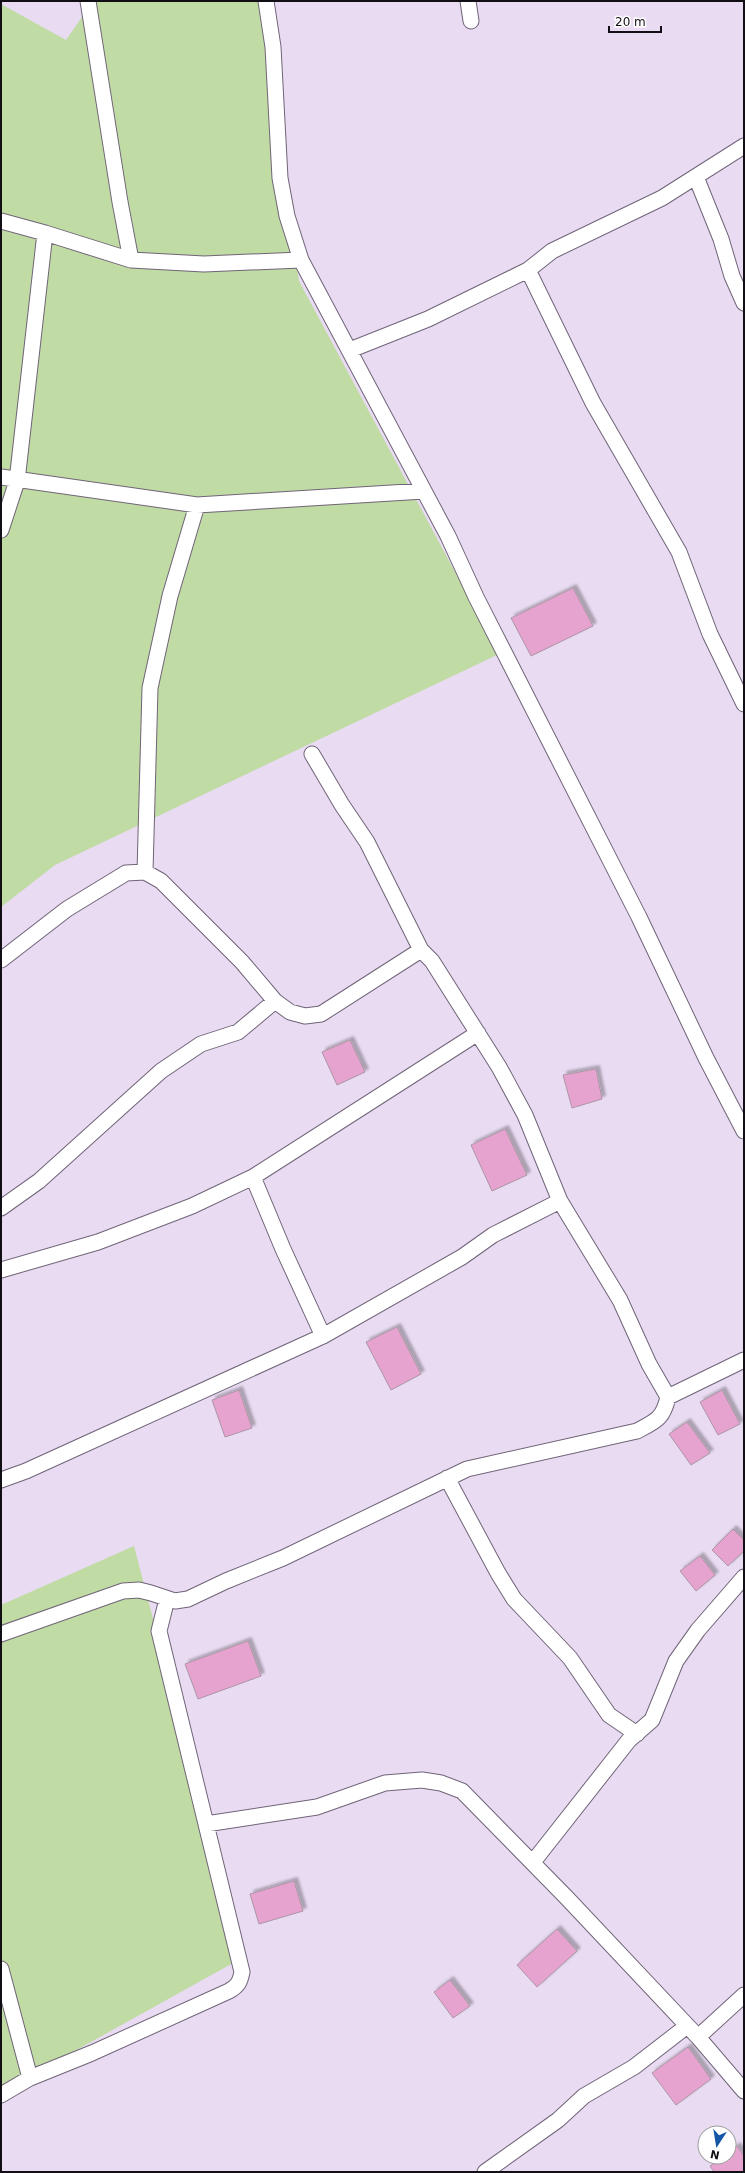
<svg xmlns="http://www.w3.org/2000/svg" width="745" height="2173" font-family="'DejaVu Sans',sans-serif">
<defs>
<filter id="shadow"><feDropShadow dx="3.5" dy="-3.5" stdDeviation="1" flood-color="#0004"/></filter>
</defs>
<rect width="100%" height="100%" fill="#e8dbf2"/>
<!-- green -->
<path fill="#c0dba4" d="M93,1H263L299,281L499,654L55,865L1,907V4L66,40Z
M134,1546L242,1958L1,2092V1605Z"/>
<!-- building -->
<path fill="#e6a3cf" stroke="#ad95a4" filter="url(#shadow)" d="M573,588L593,626L531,656L511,618Z
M350,1040L365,1072L337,1085L322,1052Z
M596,1069L602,1099L572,1108L563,1075Z
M505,1129L527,1175L492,1191L471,1145Z
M397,1327L421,1374L391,1390L366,1342Z
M239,1390L252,1428L225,1437L212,1400Z
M722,1390L740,1424L718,1435L700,1402Z
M687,1422L710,1453L691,1465L669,1434Z
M733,1529L744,1540V1551L728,1566L712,1550Z
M700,1556L715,1575L696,1591L680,1571Z
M248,1641L261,1676L198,1699L185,1664Z
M294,1881L303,1911L259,1924L250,1894Z
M557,1929L577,1951L537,1987L517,1965Z
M450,1980L470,2006L453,2018L434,1992Z
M688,2047L711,2079L676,2105L652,2073Z
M737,2146L744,2156V2172H714L710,2166L723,2157H729V2152Z"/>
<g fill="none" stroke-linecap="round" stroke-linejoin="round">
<!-- street casing -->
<g stroke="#706478" stroke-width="17">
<path id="street" d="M88,1L120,202L131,260
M266,1L273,47L280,178L287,216L301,260L448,536L476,597L639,917L706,1058L744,1131
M468,1L471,21
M744,146L662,198L552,251L528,270L593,403L679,552L710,634L744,704
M696,177L721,239L732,276L744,303
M1,221L45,233L17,481L1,530
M45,233L131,260L204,264L301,260
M350,350L428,319L528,270
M1,477L197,505L424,491
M312,754L342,805L367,842L421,950L432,961L499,1067L525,1115L560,1201
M145,872L150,688L170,596L197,505
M1,960L67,909L126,873L145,872L161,881L242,962L275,1001L290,1012L305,1016L321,1014L421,950
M253,1177L283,1249L323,1336
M1,1208L39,1181L161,1071L201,1044L238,1032L275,1001
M1,1270L98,1242L192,1206L253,1177L478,1033
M447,1478L498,1573L514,1599L570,1658L609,1715L637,1734
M1,1480L26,1471L323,1336L462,1257L493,1235L560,1201L620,1300L649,1364L668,1397
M1,1634L123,1591L139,1590L151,1593L175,1601L188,1599L226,1581L283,1558L467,1469L637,1431C656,1421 663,1419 668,1397L744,1360
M206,1824L317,1807L385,1783L422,1780L441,1783L462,1791L567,1898L698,2037L744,2091
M533,1862L629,1740L652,1720L676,1661L698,1630L744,1577
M1,1969L30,2078
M698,2037L744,1995
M1,2095L30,2078L92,2053L229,1991C238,1986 240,1982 242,1972L159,1631L167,1599
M485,2172L558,2120L584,2096L634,2067L687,2026"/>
</g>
<!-- street -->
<use href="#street" stroke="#fff" stroke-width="15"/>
</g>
<!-- border -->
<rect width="745" height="2173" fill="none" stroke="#120e15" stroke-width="4"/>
<!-- north arrow -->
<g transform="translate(717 2145) rotate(192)"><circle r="19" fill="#ffffff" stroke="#a09fa1"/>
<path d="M0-3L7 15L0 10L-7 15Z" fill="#1457a7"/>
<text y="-6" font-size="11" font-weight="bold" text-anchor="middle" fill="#120e15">N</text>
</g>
<!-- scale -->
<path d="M609 26v6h52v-6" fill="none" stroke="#120e15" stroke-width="2"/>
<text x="615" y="26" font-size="12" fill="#120e15" stroke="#ffffff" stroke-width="3" paint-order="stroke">20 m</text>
</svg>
